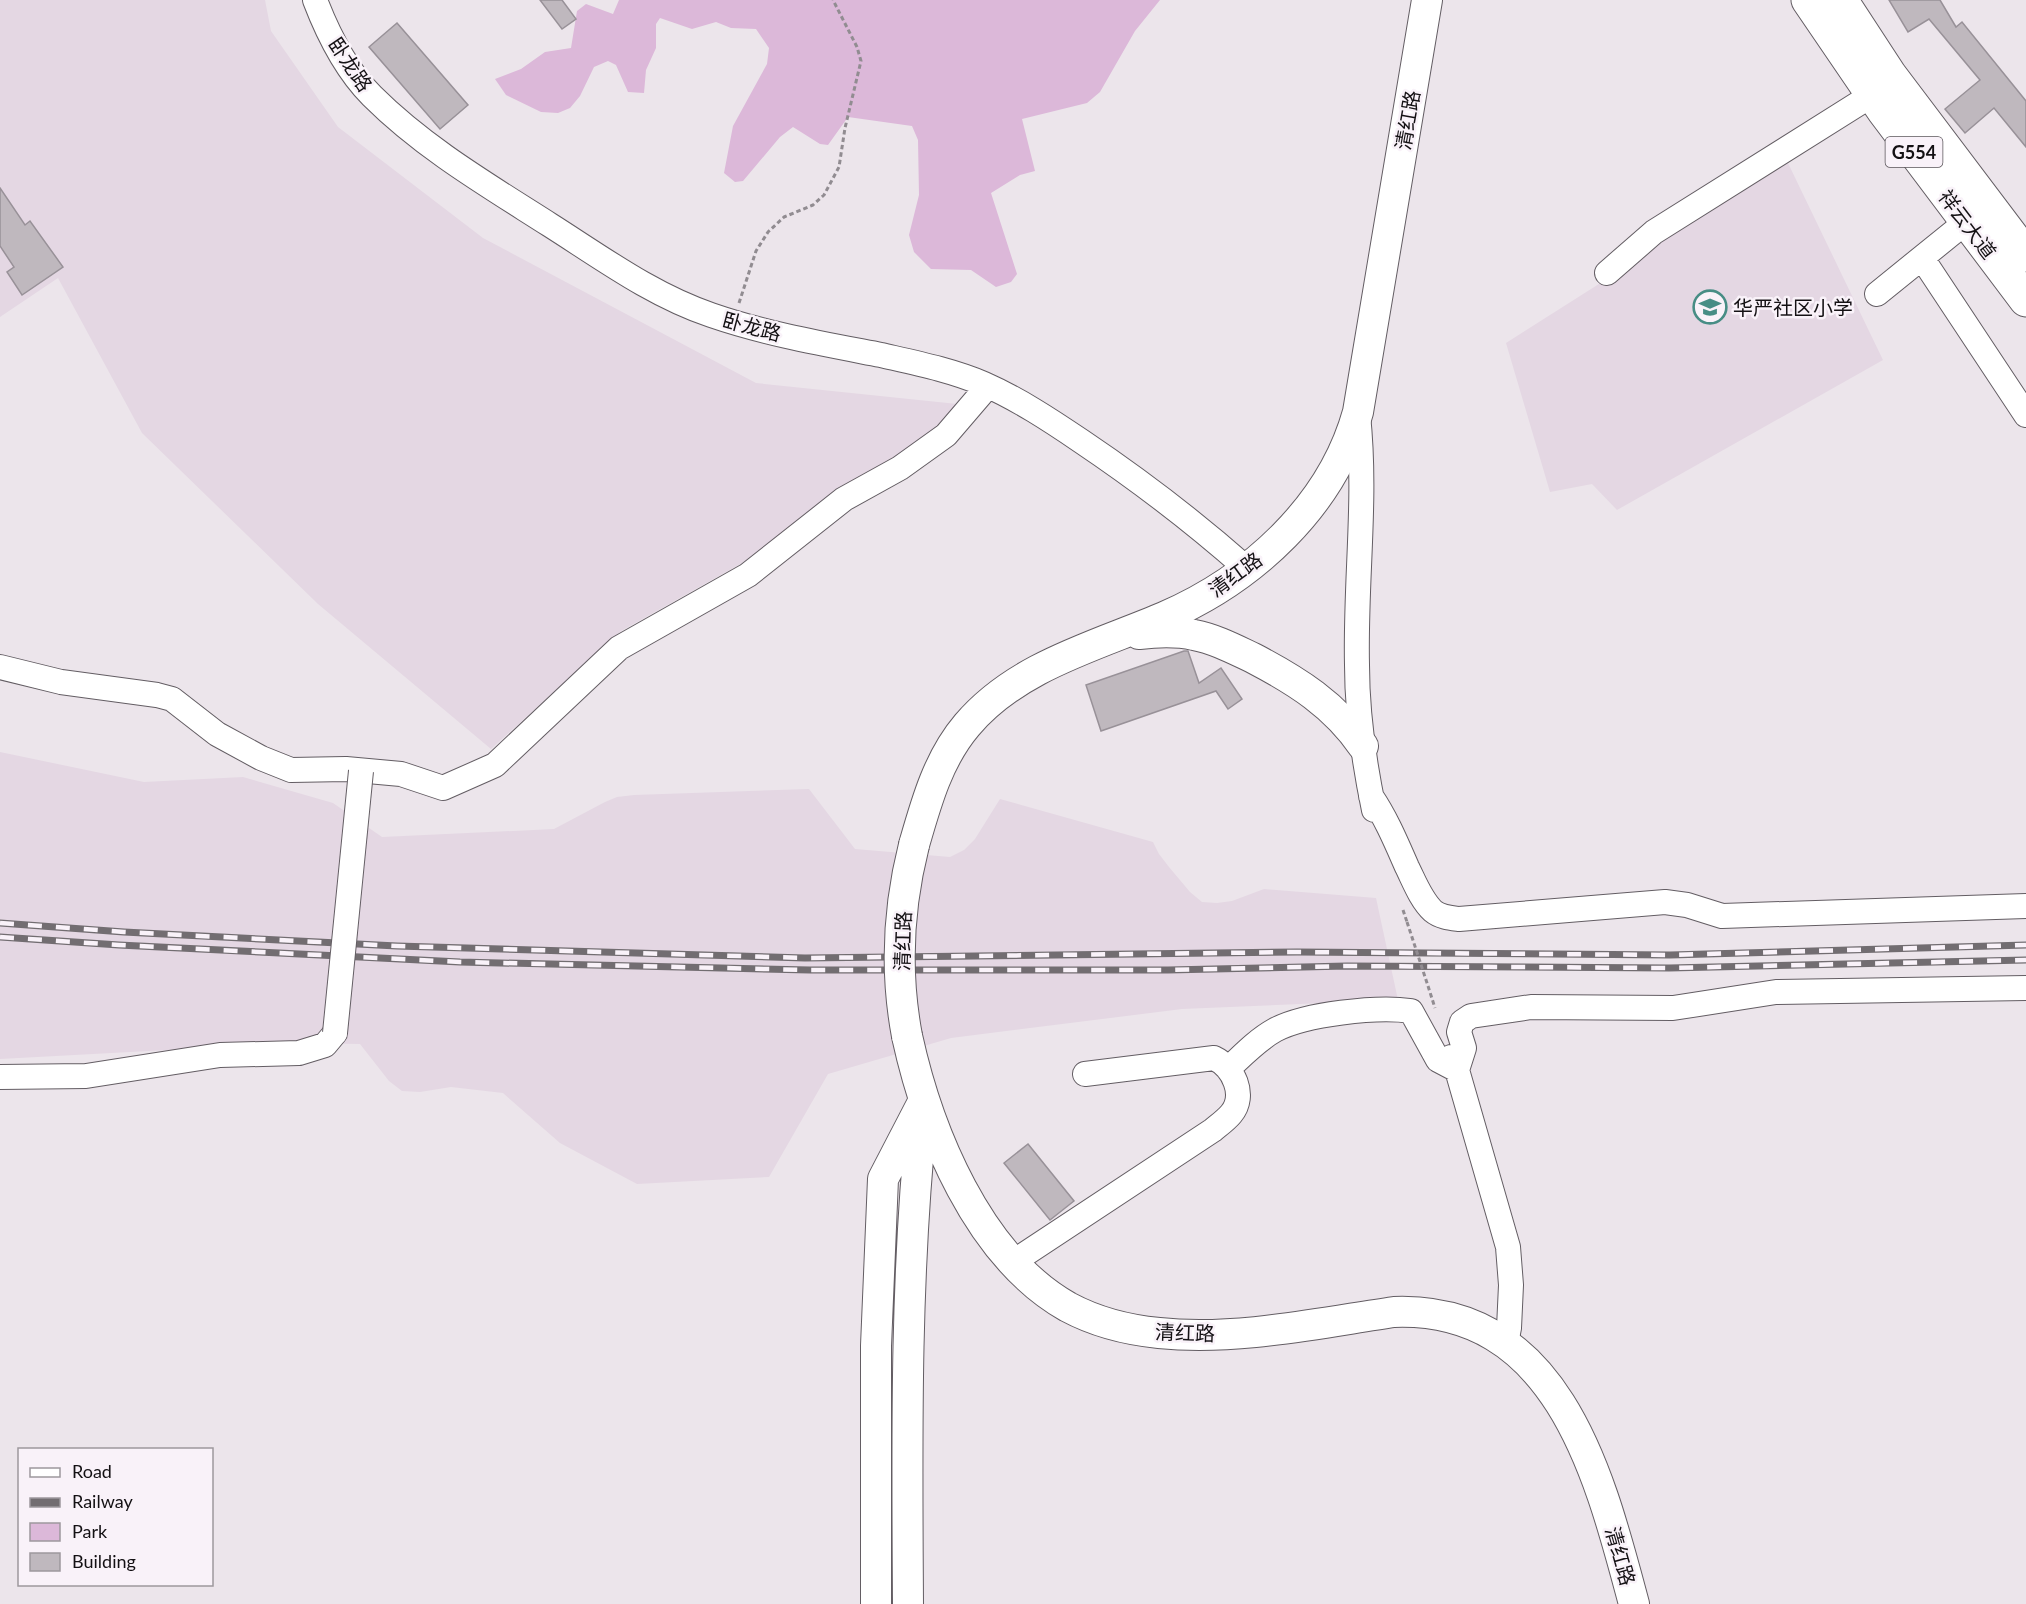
<svg xmlns="http://www.w3.org/2000/svg" width="2026" height="1604" font-family="Lato,'Noto Sans SC',sans-serif">
<rect width="100%" height="100%" fill="#ece5eb"/>
<!-- built -->
<path fill="#e4d7e3" d="M0,0H265L271,31L338,127L483,238L756,383L967,405L932,456L621,631L491,749L318,604L142,433L58,278L0,317Z
M1787,161L1883,360L1617,510L1592,484L1550,492L1506,343L1621,270L1656,241Z
M0,752L144,782L243,777L333,803L382,837L554,829L605,802L617,797L634,795L809,789L855,849L950,857L964,850L975,839L1000,799L1153,842L1159,854L1169,867L1190,892L1202,902L1217,903L1232,901L1264,889L1376,898L1398,1000L1182,1009L951,1038L828,1074L769,1177L637,1184L560,1143L503,1093L451,1087L420,1092L402,1091L389,1081L360,1044L298,1043L0,1059Z"/>
<!-- green -->
<path fill="#dcb8d9" d="M619,0H1160L1135,31L1100,92L1087,103L1022,119L1035,171L1020,175L991,193L1017,274L1011,282L996,287L971,270L931,269L914,252L909,235L919,195L918,140L912,126L848,117L828,145L820,144L793,127L780,137L743,181L735,182L724,173L733,126L767,64L769,48L756,29L731,28L716,22L692,29L660,18L656,24V48L646,70L644,93L628,92L616,65L608,61L594,67L580,96L570,108L558,113L541,112L506,95L495,79L521,69L545,52L571,48L577,11L586,4L613,14Z"/>
<!-- building -->
<path fill="#bfb8be" stroke="#989198" stroke-width="1.5" d="M540,0H562L576,19L562,29Z
M1889,0H1940L1956,27L1962,22L2026,101V147L1994,108L1965,133L1945,109L1980,80L1929,19L1908,32Z
M397,23L468,105L440,129L369,47Z
M0,188L25,225L30,221L63,267L22,295L7,272L14,267L0,246Z
M1184,651H1188L1199,683L1221,668L1242,699L1228,709L1216,691L1101,731L1086,685Z
M1028,1144L1074,1201L1050,1220L1004,1163Z"/>
<g fill="none" stroke-linecap="round" stroke-linejoin="round">
<!-- minor casing -->
<g stroke="#635d63" stroke-width="26">
<path id="minor" d="M315,0C328,34 346,70 372,96C424,148 489,186 550,225C602,258 652,295 711,315C766,334 824,344 881,355C916,363 951,370 984,384C1018,399 1050,420 1081,441C1139,480 1194,522 1246,568
M1922,258L2026,415
M1607,273L1654,232L1872,95
M1877,294L1966,222
M1358,415C1367,499 1355,581 1357,665C1357,714 1364,762 1374,810
M0,667L61,682L157,695L172,699L217,734L261,758L291,770L346,769L401,774L443,788L495,765L619,648L748,575L844,499L900,468L946,435L988,386
M1371,796C1386,818 1396,842 1407,867C1414,881 1421,900 1433,911C1440,917 1451,918 1459,919L1665,902L1687,905L1722,916L2026,906
M1451,1057L1457,1070L1508,1247L1511,1285L1509,1328L1506,1343
M1228,1069C1243,1055 1257,1040 1275,1030C1305,1014 1377,1006 1411,1011L1438,1060L1457,1070L1464,1048L1459,1032L1462,1022L1471,1016L1531,1007L1673,1008L1776,992L2026,988
M0,1077L86,1076L220,1055L299,1053L325,1045L335,1033
M1013,1262L1213,1130C1219,1125 1226,1120 1231,1114C1247,1095 1233,1067 1214,1058L1085,1074"/>
</g>
<!-- major casing -->
<g stroke="#635d63" stroke-width="32">
<path id="major" d="M1139,634C1157,632 1176,631 1194,635C1215,639 1234,649 1253,658C1297,681 1335,705 1363,746
M914,845C926,803 938,759 967,725C1017,666 1096,646 1164,617C1252,579 1332,506 1358,412L1427,0
M907,1036C928,1132 978,1256 1068,1307C1096,1322 1128,1330 1159,1333C1236,1341 1319,1323 1394,1312C1559,1306 1600,1477 1634,1604
M876,1604V1346L883,1179L924,1100
M908,1604C907,1441 905,1278 922,1116"/>
</g>
<!-- highway casing -->
<g stroke="#635d63" stroke-width="35">
<path id="highway" d="M1808,0L1883,110L2026,300
M1841,0L1890,75L2026,255"/>
</g>
<!-- path -->
<path stroke="#918c91" stroke-width="3" stroke-dasharray="4.5 3" stroke-linecap="butt" d="M739,303L756,251L768,232L784,217L813,205L824,195L839,167L845,128L861,61L857,47L833,0
M1403,910L1407,922
M1428,986L1435,1008"/>
<!-- minor -->
<use href="#minor" stroke="#fff" stroke-width="24"/>
<!-- major -->
<use href="#major" stroke="#fff" stroke-width="30"/>
<!-- highway -->
<use href="#highway" stroke="#fff" stroke-width="33"/>
<!-- rail casing -->
<g stroke="#726d71" stroke-width="7">
<path id="rail" d="M0,923L124,932L397,946L805,958L1297,952L1670,955L2026,945
M0,937L119,945L460,962L810,970H1168L1347,966L1669,968L2026,960"/>
</g>
<!-- rail -->
<use href="#rail" stroke="#f9f2f9" stroke-width="4.5" stroke-dasharray="14" stroke-linecap="butt"/>
<!-- minor-bridge casing -->
<g stroke="#635d63" stroke-width="26" stroke-linecap="butt">
<path id="minor-bridge" d="M335,1033L361,771"/>
</g>
<!-- major-bridge casing -->
<g stroke="#635d63" stroke-width="32" stroke-linecap="butt">
<path id="major-bridge" d="M907,1036C895,972 898,908 914,845"/>
</g>
<!-- path-bridge -->
<path stroke="#918c91" stroke-width="3" stroke-dasharray="4.5 3" stroke-linecap="butt" d="M1407,922L1428,986"/>
<!-- minor-bridge -->
<use href="#minor-bridge" stroke="#fff" stroke-width="24"/>
<!-- major-bridge -->
<use href="#major-bridge" stroke="#fff" stroke-width="30"/>
</g>
<!-- icons -->
<defs>
<g id="school-ring" transform="scale(1.725)"><circle r="9.5" fill="#f9f2f9" stroke="#478d85" stroke-width="1.5"/><path d="M0-5L7-2L0 1L-7-2ZM-4 1L0 2.5L4 1V4Q0 6-4 4Z" fill="#478d85"/></g>
</defs>
<g fill-rule="evenodd">
<use href="#school-ring" x="1710" y="307"/>
</g>
<g text-anchor="middle" dominant-baseline="central" stroke-width="5" stroke-linejoin="round" paint-order="stroke">
<!-- shield labels -->
<rect fill="#f9f2f9" stroke="#595459" stroke-width="1.5" x="1885.5" y="137" width="57" height="30" rx="4.5"/>
<g font-size="18" font-weight="bold" fill="#141114">
<text x="1914" y="152">G554</text>
</g>
<!-- street labels -->
<g font-size="20" fill="#141114" stroke="#f9f2f9">
<text transform="translate(351 64) rotate(56)">卧龙路</text>
<text transform="translate(1407 120) rotate(-80)">清红路</text>
<text transform="translate(1968 224) rotate(53)">祥云大道</text>
<text transform="translate(752 326) rotate(15)">卧龙路</text>
<text transform="translate(1235 574) rotate(-36)">清红路</text>
<text transform="translate(902 941) rotate(-88)">清红路</text>
<text transform="translate(1185 1332) rotate(2)">清红路</text>
<text transform="translate(1621 1556) rotate(74)">清红路</text>
</g>
<!-- poi labels -->
<g font-size="20" fill="#141114" stroke="#f9f2f9" text-anchor="start">
<text x="1733" y="307">华严社区小学</text>
</g>
</g>
<!-- legend -->
<rect x="18" y="1448" width="195" height="138" fill="#f9f2f9" stroke="#9d989d" stroke-width="1.5"/>
<rect x="30" y="1468" width="30" height="9" fill="#ffffff" stroke="#9d989d" stroke-width="1.5"/>
<text x="72" y="1478" font-size="18" fill="#141114">Road</text>
<rect x="30" y="1498" width="30" height="9" fill="#726d71" stroke="#9d989d" stroke-width="1.5"/>
<text x="72" y="1508" font-size="18" fill="#141114">Railway</text>
<rect x="30" y="1523" width="30" height="18" fill="#dcb8d9" stroke="#9d989d" stroke-width="1.5"/>
<text x="72" y="1538" font-size="18" fill="#141114">Park</text>
<rect x="30" y="1553" width="30" height="18" fill="#bfb8be" stroke="#9d989d" stroke-width="1.5"/>
<text x="72" y="1568" font-size="18" fill="#141114">Building</text>
</svg>
